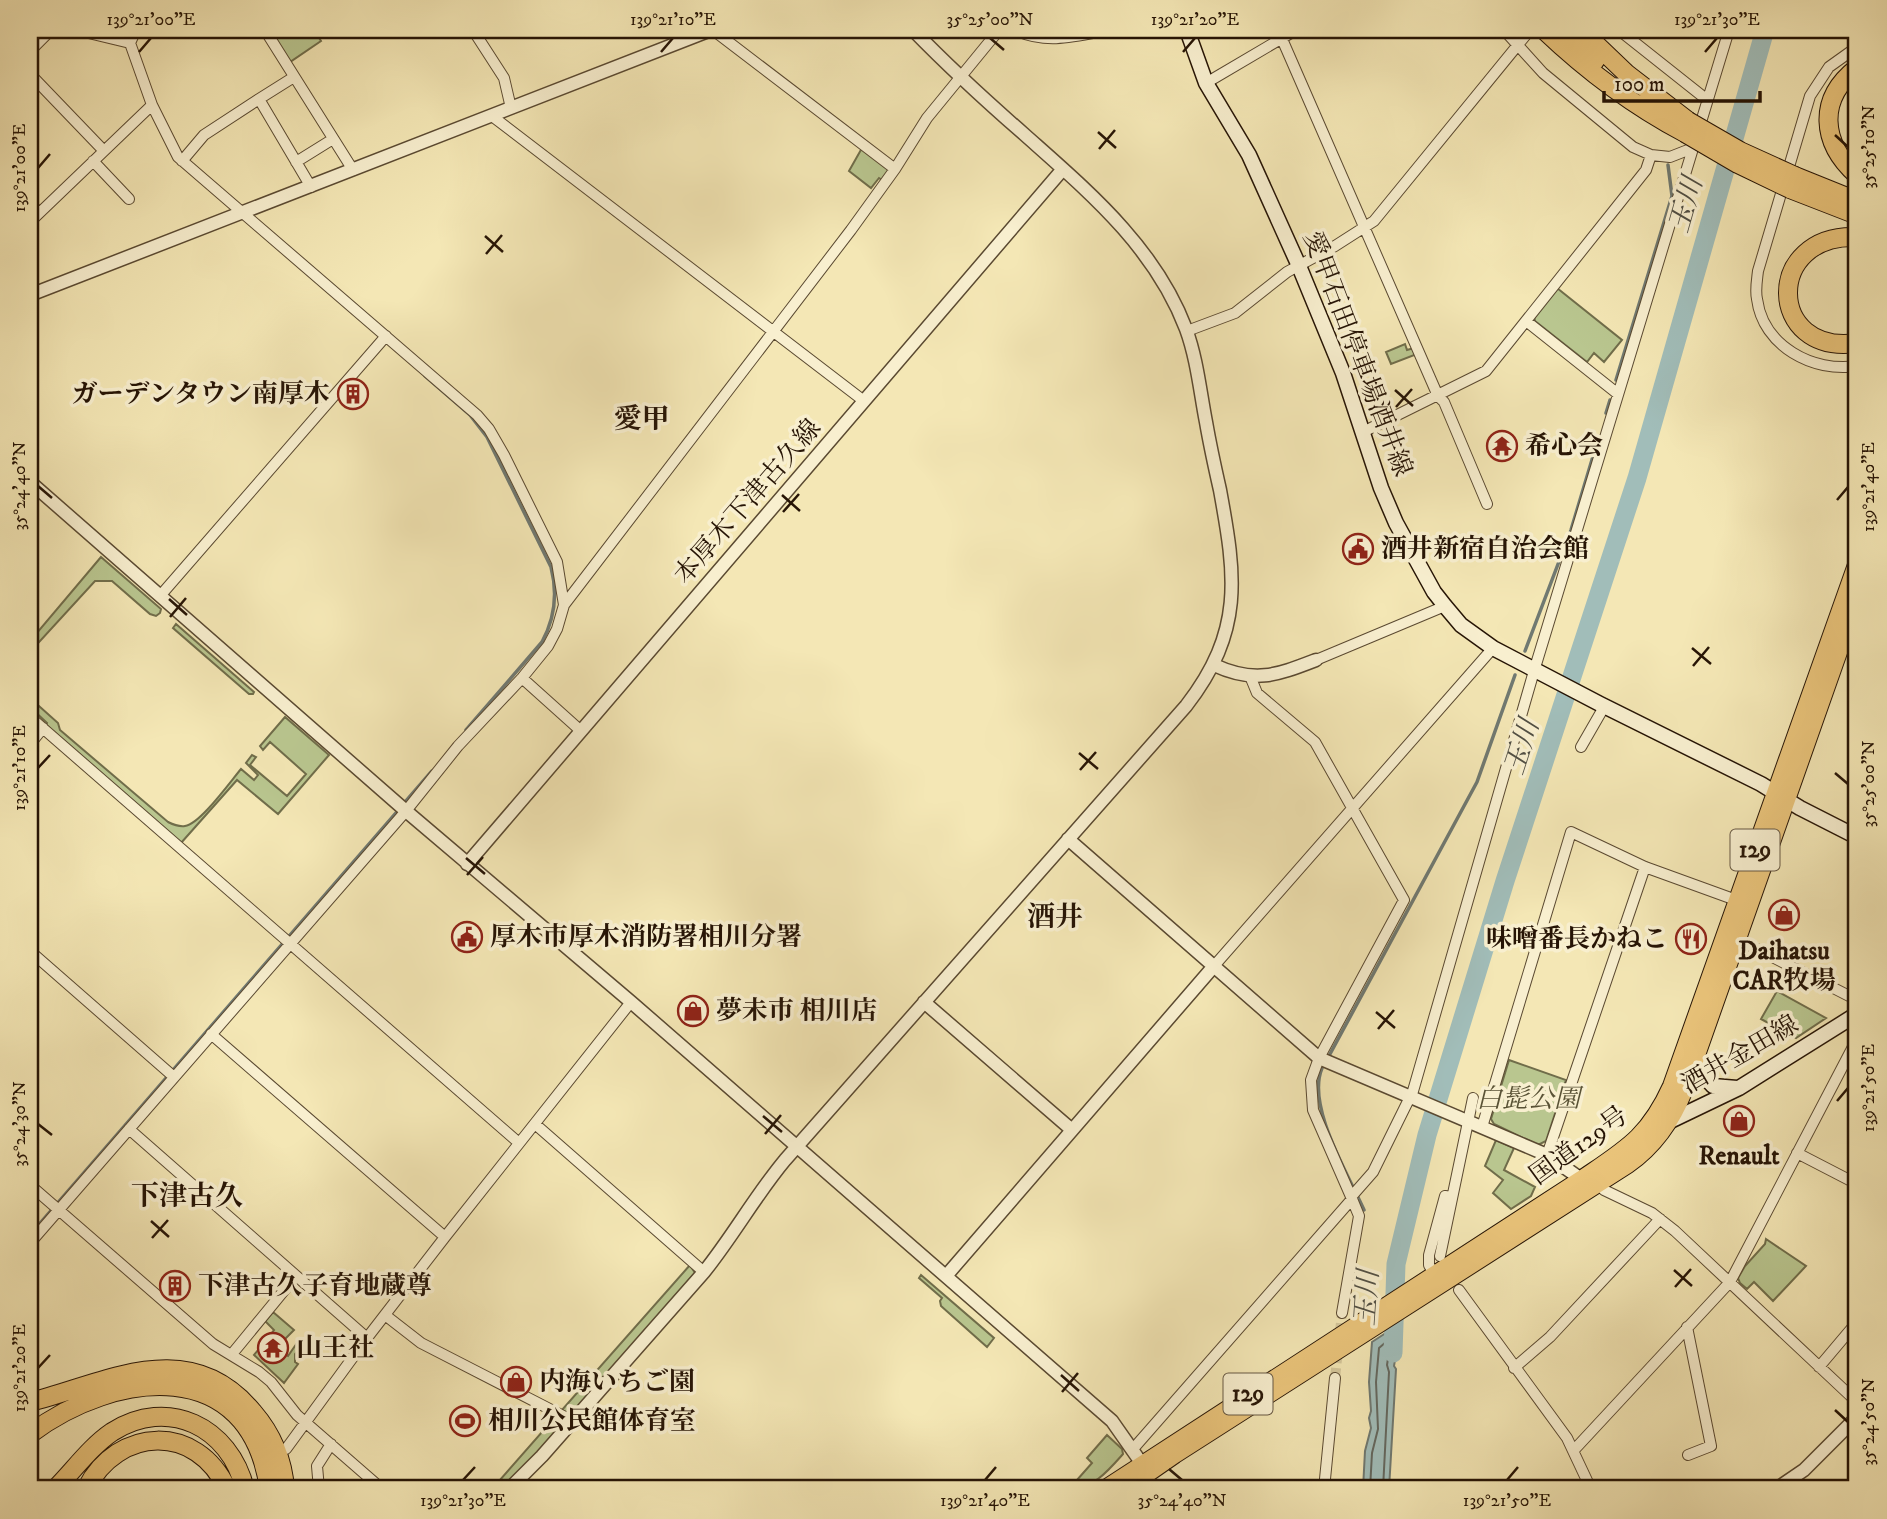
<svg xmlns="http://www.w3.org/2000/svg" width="1887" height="1519" font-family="'IM FELL DW Pica','Noto Serif JP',serif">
<rect width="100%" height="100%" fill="#f4e7b5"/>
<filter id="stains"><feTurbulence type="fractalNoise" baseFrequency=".00286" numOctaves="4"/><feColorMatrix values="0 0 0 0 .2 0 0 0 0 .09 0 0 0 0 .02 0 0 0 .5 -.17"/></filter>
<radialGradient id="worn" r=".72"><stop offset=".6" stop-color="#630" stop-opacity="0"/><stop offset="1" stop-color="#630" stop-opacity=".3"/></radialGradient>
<!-- green -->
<path fill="#b9c68f" stroke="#706d4a" stroke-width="2" d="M276,30H314L321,41L290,62L272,35Z
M862,148L888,169L889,174L882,180L879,178L871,188L849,171Z
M1557,288L1622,340L1604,362L1594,353L1587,362L1535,321L1534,317Z
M1405,344L1407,350L1414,348L1417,354L1391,364L1386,352Z
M101,557L161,609L160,613L156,616L150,614L112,581H95L30,652V641Z
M176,624L254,692L253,694H249L173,628Z
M30,698L58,723L60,730L168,822C174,825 179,827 185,826C200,824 230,782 241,769L254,780L258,775L246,763L252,755L256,757L250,765L287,796L306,774L270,742L263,750L260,746L285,717L329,755L278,814L237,780L181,843L46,725L47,723L30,707Z
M1777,991L1826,1018L1796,1038L1761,1019Z
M1509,1060L1566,1080L1546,1141L1538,1145L1494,1124L1491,1119Z
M1496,1140L1514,1148L1504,1170L1535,1187L1531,1196L1511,1209L1493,1193L1503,1180L1485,1166Z
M1766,1239L1806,1266L1773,1301L1754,1282L1747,1289L1740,1283L1738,1278L1745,1266L1765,1244Z
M690,1265L695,1273L570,1417L561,1411Z
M921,1275L994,1338L987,1347L941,1306L940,1301L942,1298L919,1278Z
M273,1312L294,1330L277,1347L278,1351L288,1356L297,1343L301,1347L295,1354V1362L298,1364L284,1383L254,1355L274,1330L265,1321Z
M556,1416L565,1423L503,1489H492Z
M1107,1435L1122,1449L1123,1454C1108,1471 1093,1489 1069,1489L1092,1463L1087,1458Z"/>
<!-- water -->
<path fill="#a1bdb9" stroke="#707971" stroke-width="2" d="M1401,1323L1394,1366L1396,1369L1389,1489H1363L1365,1451L1371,1428L1369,1418L1371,1411L1369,1382L1372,1342Z"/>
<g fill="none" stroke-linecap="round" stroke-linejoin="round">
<!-- shore -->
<path stroke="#64685f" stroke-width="2" d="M1370,1489L1372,1453L1378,1429L1376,1382L1379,1348L1386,1342L1390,1346L1387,1365L1389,1372L1383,1489"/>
<!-- stream -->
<path stroke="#707971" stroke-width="3.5" d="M425,376L470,415L487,437L551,567C558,594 555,618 542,642L466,730
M1616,380L1672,196L1668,165
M1606,413L1610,400
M1525,651L1571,530L1597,443
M406,801L432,771
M1330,1054L1477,782L1515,675
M1322,1068C1306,1106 1348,1174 1364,1210
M30,1235L396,813"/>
<!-- river -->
<path stroke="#a1bdb9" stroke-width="19" d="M1393,1353L1396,1264L1427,1135L1505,881L1637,478L1765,30"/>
<!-- minor-tunnel -->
<path stroke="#d5c79b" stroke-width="10" stroke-dasharray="10 5" stroke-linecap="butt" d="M1335,1378L1342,1313"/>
<!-- minor casing -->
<g stroke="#5a4931" stroke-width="12">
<path id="minor" d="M76,30L130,43
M136,30L130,43L152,105L178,157L477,415L489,429L504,455L557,562L564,605
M265,30L353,170
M473,30L504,78L511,108
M713,30L895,169
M1015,30C1046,45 1077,36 1109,30
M1504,30L1543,73L1633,147L1651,155L1670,157L1693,148
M1619,30L1706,99
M1854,30L1857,31
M1282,39L1438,396L1444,402L1487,504
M1857,47L1829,67L1810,96L1758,271C1757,280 1755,290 1757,299C1763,346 1813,373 1857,366
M30,51L51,30
M30,74L104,151
M294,77L259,99L311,187
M1206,83L1296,30
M492,116L864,401
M93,161L129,199
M182,161L204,135L259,99
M296,162L333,139
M30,203L39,213
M30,222L152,105
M1526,321L1618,394
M1187,331L1235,313L1287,272L1335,246L1374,221L1530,30
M1363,432L1486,371L1646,170L1651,155
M160,596L386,336
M1316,660L1445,606
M522,678L581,731
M30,717L519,1143
M30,744L43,728
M1581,747L1604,707
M1737,939L1857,1000
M30,951L174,1077
M1214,966L1493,648
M211,1034L445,1237
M535,1124L704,1272
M1482,1127L1571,832L1645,867L1736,900
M129,1129L367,1338
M1797,1153L1857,1184
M1547,1155L1645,867
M1599,1184L1604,1190L1652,1213L1675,1231L1857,1402
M30,1185L213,1344L259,1372L271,1382L297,1415L382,1489
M1351,1197L1373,1172L1413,1091L1534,671L1729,30
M30,1243L406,811L458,746L522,678L548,646L557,629L564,605L851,230L895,169L927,118L999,30
M1440,1256L1473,1098
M1434,1274L1429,1265V1255L1445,1196L1452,1197
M1459,1290L1567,1438L1591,1489
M1342,1313L1359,1216L1352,1199
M385,1315L421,1343L573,1421
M1687,1327L1711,1446L1688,1455
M232,1354L296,1276
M1819,1367L1857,1322
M1514,1368L1550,1337L1660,1219
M286,1449L367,1338L445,1237L631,1002
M1133,1449L1352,1199L1313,1110L1311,1080L1319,1058L1404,900L1315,742L1257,693L1250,676
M1574,1450L1730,1282L1857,1039
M319,1489L317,1466L331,1444
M1324,1489L1335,1378"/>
</g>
<!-- tertiary casing -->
<g stroke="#5a4931" stroke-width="15">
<path id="tertiary" d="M30,295L711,30
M30,482L406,811L631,1002L1112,1421L1147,1471
M1214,665C1255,684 1277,675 1316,660
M1068,839L1319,1058L1547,1155L1581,1179
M467,864L1063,169
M924,1002L1072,1130
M946,1276L1214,966
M509,1489L542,1456L704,1272C733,1236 755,1196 785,1160L1186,706C1244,631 1236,577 1220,490C1215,468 1210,445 1206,422C1200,391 1197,359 1186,329C1155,247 1089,192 1025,135C986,101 949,67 913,30
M1776,1489L1804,1470L1857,1417"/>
</g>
<!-- secondary casing -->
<g stroke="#261405" stroke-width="17">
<path id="secondary" d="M1187,30L1206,83L1249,155L1299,266L1343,373L1381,488L1396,523L1434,592L1445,606L1461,625L1493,648L1600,704L1761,784L1800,808L1857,837
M1696,1058L1702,1074L1713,1086L1737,1088
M1664,1124L1739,1088L1857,1014"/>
</g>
<!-- trunk casing -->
<g stroke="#261405" stroke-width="18">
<path id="trunk" d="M1104,1489L1581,1179C1625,1149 1648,1137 1671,1086L1857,562
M1126,1489L1175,1455L1628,1165C1655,1146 1673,1120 1685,1089L1857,601"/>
</g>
<!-- motorway casing -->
<g stroke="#261405" stroke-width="20">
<path id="motorway" d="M1544,30C1587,71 1632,105 1685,133
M1564,30L1595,61
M1581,30L1627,74L1688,121
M1857,68C1817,99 1821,143 1857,175
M1795,176L1857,201
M1790,189L1857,215
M1857,237C1764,233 1766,356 1857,343
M30,1402C106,1383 189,1334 253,1412C272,1434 283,1460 285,1489
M30,1434C115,1370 250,1354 269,1489
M55,1489C74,1470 90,1447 112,1432C168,1396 230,1427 245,1489
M86,1489C118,1426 197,1423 227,1489"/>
</g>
<!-- minor -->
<use href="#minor" stroke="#f8efcf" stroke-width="10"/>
<!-- tertiary -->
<use href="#tertiary" stroke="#f8efcf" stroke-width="12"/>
<!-- secondary -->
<use href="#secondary" stroke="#f8efcf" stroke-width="14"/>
<!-- trunk -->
<use href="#trunk" stroke="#eac47a" stroke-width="16"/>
<!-- motorway -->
<use href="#motorway" stroke="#eac47a" stroke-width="18"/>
<!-- motorway-bridge casing -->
<g stroke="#261405" stroke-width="20" stroke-linecap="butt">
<path id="motorway-bridge" d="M1688,121L1740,151L1795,176
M1685,133L1738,164L1790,189"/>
</g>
<!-- motorway-bridge -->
<use href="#motorway-bridge" stroke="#eac47a" stroke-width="18"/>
</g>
<!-- ticks -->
<path fill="none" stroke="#261405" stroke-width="2.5" d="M990,38L1004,50M139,52L151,38M661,52L673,38M1183,52L1195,38M1705,52L1717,38M1098,132L1116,148M1835,135L1848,147M1099,149L1115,130M38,168L50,154M485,236L503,252M486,254L502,235M1395,390L1413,406M1396,407L1412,389M38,486L52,498M782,495L800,511M1837,500L1848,487M783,512L799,494M169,599L187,615M170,617L186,598M1692,648L1711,664M1693,666L1709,647M1079,753L1098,769M38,768L50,755M1080,770L1096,752M1835,773L1848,784M466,858L485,874M467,875L483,857M1376,1012L1395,1028M1378,1029L1394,1010M1837,1101L1848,1088M763,1116L782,1132M38,1124L52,1135M765,1134L781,1115M151,1221L169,1237M152,1238L168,1220M1674,1270L1692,1286M1675,1287L1691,1269M38,1368L50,1355M1061,1375L1079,1391M1062,1392L1078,1373M1835,1410L1848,1422M1169,1469L1182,1480M463,1480L475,1467M985,1480L996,1467M1507,1480L1518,1467"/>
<!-- icons -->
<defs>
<g id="building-ring" transform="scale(1.575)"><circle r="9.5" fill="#f8efcf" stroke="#8f2418" stroke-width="1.5"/><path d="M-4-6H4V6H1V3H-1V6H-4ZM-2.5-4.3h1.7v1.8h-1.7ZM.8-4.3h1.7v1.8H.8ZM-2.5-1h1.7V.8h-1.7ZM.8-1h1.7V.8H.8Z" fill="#8f2418"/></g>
<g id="temple-ring" transform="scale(1.575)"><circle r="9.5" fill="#f8efcf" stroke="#8f2418" stroke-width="1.5"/><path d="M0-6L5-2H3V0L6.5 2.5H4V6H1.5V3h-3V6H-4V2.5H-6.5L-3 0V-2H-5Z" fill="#8f2418"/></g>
<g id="civic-ring" transform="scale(1.575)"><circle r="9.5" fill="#f8efcf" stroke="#8f2418" stroke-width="1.5"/><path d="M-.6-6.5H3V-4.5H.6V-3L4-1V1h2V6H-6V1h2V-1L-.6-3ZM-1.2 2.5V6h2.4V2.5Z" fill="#8f2418"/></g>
<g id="shop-ring" transform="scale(1.575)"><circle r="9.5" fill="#f8efcf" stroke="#8f2418" stroke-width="1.5"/><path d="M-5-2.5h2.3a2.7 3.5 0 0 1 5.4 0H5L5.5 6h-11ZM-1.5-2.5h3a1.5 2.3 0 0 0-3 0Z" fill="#8f2418"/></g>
<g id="restaurant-ring" transform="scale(1.575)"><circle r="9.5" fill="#f8efcf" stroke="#8f2418" stroke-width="1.5"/><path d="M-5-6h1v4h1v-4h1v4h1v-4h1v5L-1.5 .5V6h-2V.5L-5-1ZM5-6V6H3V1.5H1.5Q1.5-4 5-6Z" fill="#8f2418"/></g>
<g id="stadium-ring" transform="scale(1.575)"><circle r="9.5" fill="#f8efcf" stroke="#8f2418" stroke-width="1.5"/><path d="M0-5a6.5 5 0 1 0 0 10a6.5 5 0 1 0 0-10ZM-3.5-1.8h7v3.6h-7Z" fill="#8f2418"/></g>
</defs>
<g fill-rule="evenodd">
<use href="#building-ring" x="353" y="394"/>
<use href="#temple-ring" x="1502" y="446"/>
<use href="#civic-ring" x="1358" y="549"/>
<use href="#shop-ring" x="1784" y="915"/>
<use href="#civic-ring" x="467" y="937"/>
<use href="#restaurant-ring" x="1691" y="939"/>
<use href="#shop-ring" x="693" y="1011"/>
<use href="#shop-ring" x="1739" y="1121"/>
<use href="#building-ring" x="175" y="1286"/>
<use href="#temple-ring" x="273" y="1348"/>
<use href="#shop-ring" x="516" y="1382"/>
<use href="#stadium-ring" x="465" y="1421"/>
</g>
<g text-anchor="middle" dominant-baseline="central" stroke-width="7" stroke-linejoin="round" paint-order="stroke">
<!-- shield labels -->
<g fill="#f8efcf" stroke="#655642" stroke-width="2">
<rect x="1730.5" y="829.5" width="49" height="41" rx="5"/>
<rect x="1223.5" y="1373.5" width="49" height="41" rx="5"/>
</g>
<g font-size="24" font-weight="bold" fill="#261405">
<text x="1755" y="850">129</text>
<text x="1248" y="1394">129</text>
</g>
<!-- street labels -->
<g font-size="26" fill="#261405" stroke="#f8efcf">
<text transform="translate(1357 354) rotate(69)">愛甲石田停車場酒井線</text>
<text transform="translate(748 502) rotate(-49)">本厚木下津古久線</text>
<text transform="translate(1740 1055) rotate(-30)">酒井金田線</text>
<text transform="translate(1579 1146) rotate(-36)">国道129号</text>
</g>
<!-- poi labels -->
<g font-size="26" font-weight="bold" fill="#261405" stroke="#f8efcf" text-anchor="start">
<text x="330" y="394" text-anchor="end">ガーデンタウン南厚木</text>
<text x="1525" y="446">希心会</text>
<text x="1381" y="549">酒井新宿自治会館</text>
<text x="490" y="937">厚木市厚木消防署相川分署</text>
<text x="1668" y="939" text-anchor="end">味噌番長かねこ</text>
<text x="1784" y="951" text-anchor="middle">Daihatsu<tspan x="1784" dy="30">CAR牧場</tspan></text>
<text x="716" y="1011">夢未市 相川店</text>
<text x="1739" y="1156" text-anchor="middle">Renault</text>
<text x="198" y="1286">下津古久子育地蔵尊</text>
<text x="296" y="1348">山王社</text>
<text x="539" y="1382">内海いちご園</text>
<text x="488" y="1421">相川公民館体育室</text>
</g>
<!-- park labels -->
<g font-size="26" font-style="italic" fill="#595235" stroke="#f8efcf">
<text x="1528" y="1099">白髭公園</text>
</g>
<!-- water labels -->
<g font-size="28" font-style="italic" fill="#514f44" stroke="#f8efcf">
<text transform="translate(1686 205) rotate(-74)">玉川</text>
<text transform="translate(1522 747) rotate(-72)">玉川</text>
<text transform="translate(1367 1298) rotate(-86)">玉川</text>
</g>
<!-- neighbourhood labels -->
<g font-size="28" font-weight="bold" fill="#261405" stroke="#f8efcf">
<text x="642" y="419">愛甲</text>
<text x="1055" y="917">酒井</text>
<text x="187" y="1196">下津古久</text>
</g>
</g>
<!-- margin -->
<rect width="1887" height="1519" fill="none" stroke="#f4e7b5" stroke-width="77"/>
<!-- scale -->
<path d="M1604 91v10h156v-10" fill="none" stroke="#261405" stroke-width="3.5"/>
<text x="1614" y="91" font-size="21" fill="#261405" stroke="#f8efcf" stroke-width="5" paint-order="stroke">100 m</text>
<rect x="38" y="38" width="1810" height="1442" fill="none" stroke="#261405" stroke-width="2.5"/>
<g font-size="18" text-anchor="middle" fill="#261405">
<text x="151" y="25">139°21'00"E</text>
<text x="673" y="25">139°21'10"E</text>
<text x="990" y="25">35°25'00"N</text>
<text x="1195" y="25">139°21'20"E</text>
<text x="1717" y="25">139°21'30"E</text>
<text transform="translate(1868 147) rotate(-90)" y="6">35°25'10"N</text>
<text transform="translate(19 168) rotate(-90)" y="6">139°21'00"E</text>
<text transform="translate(19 486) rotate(-90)" y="6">35°24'40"N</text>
<text transform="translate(1868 487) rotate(-90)" y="6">139°21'40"E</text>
<text transform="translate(19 768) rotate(-90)" y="6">139°21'10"E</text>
<text transform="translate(1868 784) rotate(-90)" y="6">35°25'00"N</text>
<text transform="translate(1868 1088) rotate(-90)" y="6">139°21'50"E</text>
<text transform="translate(19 1124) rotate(-90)" y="6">35°24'30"N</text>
<text transform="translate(19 1368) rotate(-90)" y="6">139°21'20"E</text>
<text transform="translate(1868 1422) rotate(-90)" y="6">35°24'50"N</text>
<text x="463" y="1506">139°21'30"E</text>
<text x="985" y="1506">139°21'40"E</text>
<text x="1182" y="1506">35°24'40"N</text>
<text x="1507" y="1506">139°21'50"E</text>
</g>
<rect width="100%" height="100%" filter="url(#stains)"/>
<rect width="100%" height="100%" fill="url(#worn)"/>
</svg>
